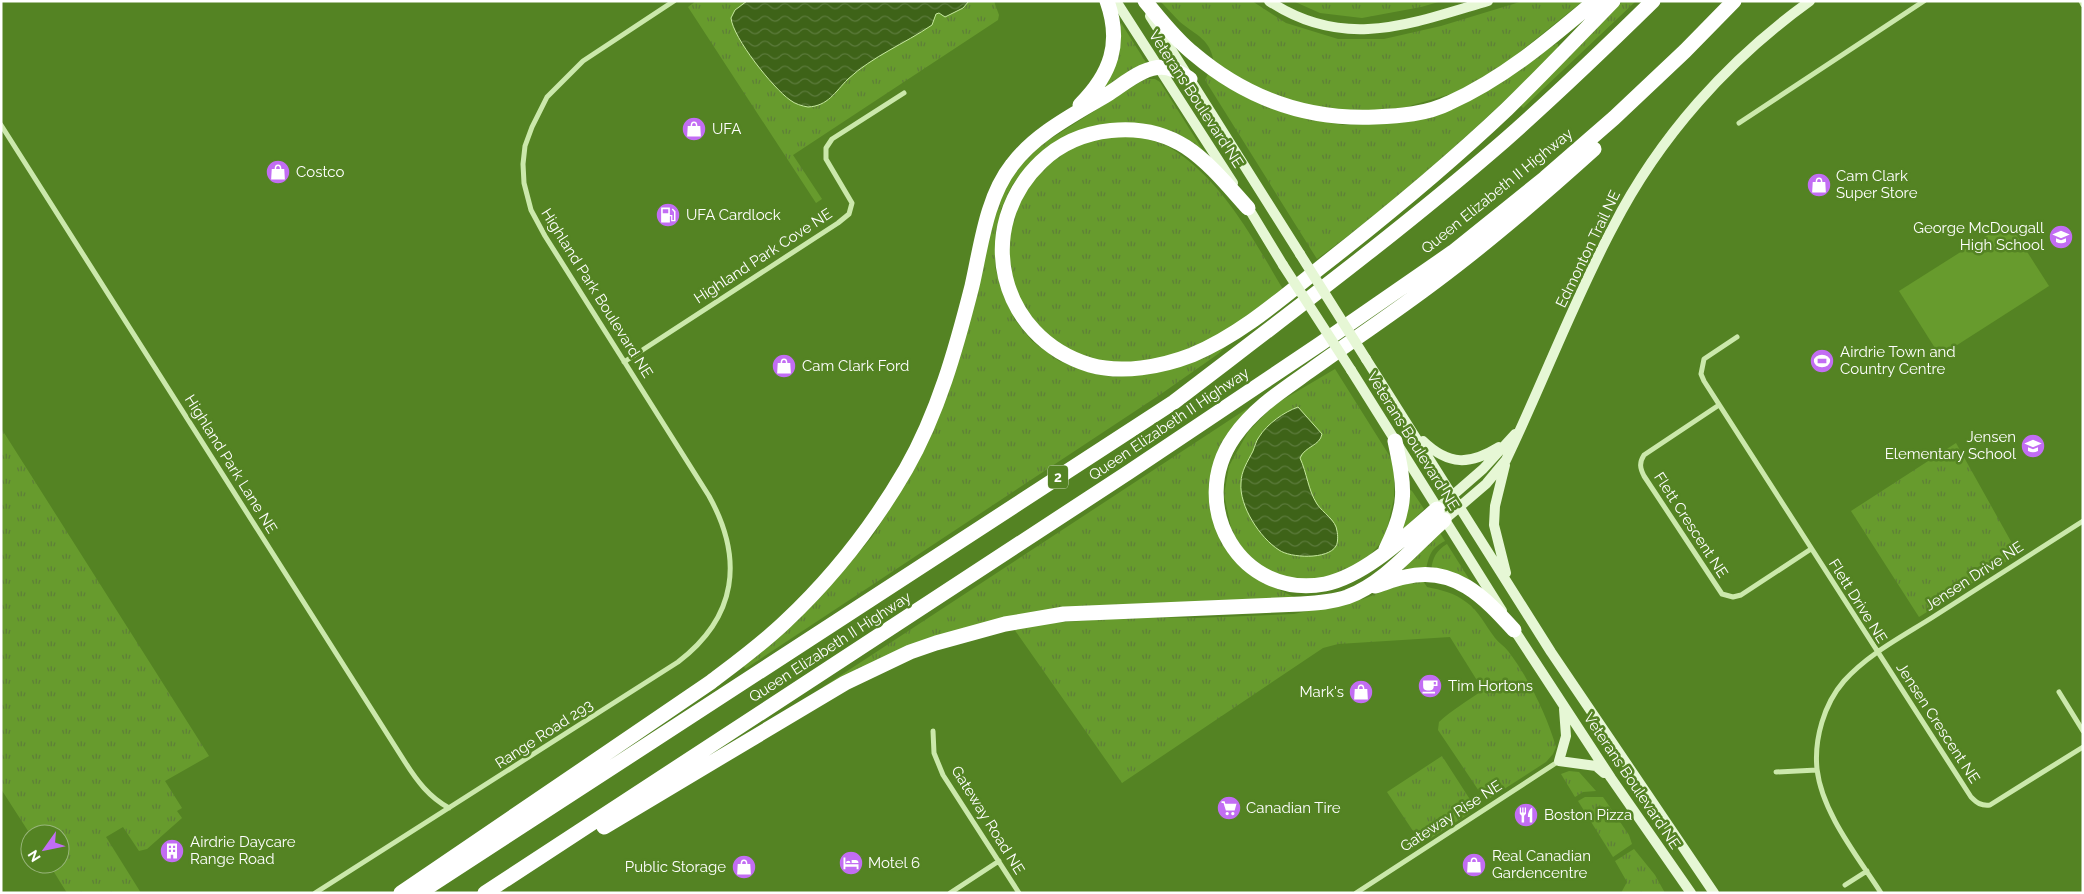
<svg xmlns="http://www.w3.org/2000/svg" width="2084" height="894" font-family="Raleway,sans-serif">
<defs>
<pattern id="grass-tufts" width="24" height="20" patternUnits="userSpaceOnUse" patternTransform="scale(1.25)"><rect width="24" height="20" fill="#679b2d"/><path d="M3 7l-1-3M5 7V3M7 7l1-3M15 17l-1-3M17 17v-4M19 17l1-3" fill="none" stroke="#5e7f38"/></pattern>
<pattern id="water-waves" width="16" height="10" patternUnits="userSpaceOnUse" patternTransform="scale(1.25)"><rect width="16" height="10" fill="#3e6318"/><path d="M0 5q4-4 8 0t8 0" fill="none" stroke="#5b7a3b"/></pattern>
</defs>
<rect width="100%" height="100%" fill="#548323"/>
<!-- grass -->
<path fill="url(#grass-tufts)" d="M696,1H994L999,15L998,20L793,155L822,199L816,203L688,7Z
M1160,1H1252L1286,23L1338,39H1384L1441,26L1523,1H1583L1501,67L1454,93L1406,107L1363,112L1318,108L1268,93L1214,64C1211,39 1197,36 1180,22C1173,15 1167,8 1160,1Z
M1293,1H1442L1421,7L1362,18L1320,13Z
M1623,1H1636L1523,108L1519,103Z
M1121,23L1147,64L1099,94L1120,47Z
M1553,43L1558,44V48L1552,56C1477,127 1402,198 1317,259L1205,80L1208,74L1252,100L1281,112L1314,120L1343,125L1404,121Z
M1145,79H1155L1160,82L1204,152L1188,142L1093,127L1047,147L1032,161L1012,185L1001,209L996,241L995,267L1004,297L1015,320L1032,341L1059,361L1094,374L1114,377L1160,372L1228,344L1218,354L1161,394L745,669L743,665L818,600L872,537L911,475L998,203L1008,183L1026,159L1044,143Z
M1132,136C1144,139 1159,141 1169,147C1223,180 1253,239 1284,291C1253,312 1206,349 1170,357C1147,362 1109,367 1087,359C1051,344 1026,319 1013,283C1011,278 1008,273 1007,268C1006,263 1008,255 1008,250C1010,206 1031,169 1069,147C1087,137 1112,137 1132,136Z
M1335,369L1394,463V498L1385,538L1369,556L1349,570L1328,579L1297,582L1269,571L1245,552L1232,532L1224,495L1229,466L1248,432L1274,405Z
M1248,408L1222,446L1211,479V513L1221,540L1271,586L1294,597L990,622L824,690L823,687Z
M1,428L209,756L165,781L182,808L177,811L182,818L147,849L139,851L123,827L106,837L141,893H67L49,864H60V834H30L1,789Z
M1956,443L2018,554L1919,617L1851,511Z
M1409,489L1412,491L1424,509L1403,530Z
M1440,533L1445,541C1431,548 1429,555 1426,570L1396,572Z
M1447,544L1471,582L1431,570C1433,557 1436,551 1447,544Z
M1423,581L1427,587C1441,590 1455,593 1466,602C1479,611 1485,625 1495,638C1499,643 1504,646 1508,651C1528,677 1547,715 1556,747L1553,754L1546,762L1487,800L1483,797L1438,730L1439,722C1452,710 1469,700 1483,690L1450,637L1338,644L1323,648L1122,783L1014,629L1052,623L1140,617L1196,618L1294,614L1363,599L1400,585Z
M1442,756L1471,801L1470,813L1431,838L1421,839L1415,834L1387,792Z
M1569,771L1579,772L1596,791L1583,792L1575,797L1561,774Z
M1585,797H1603L1629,835L1632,844L1613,857L1578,801Z
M1634,849L1655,875L1665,893H1621L1627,882L1615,861Z"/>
<!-- garden -->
<path fill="#679b2d" d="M2008,222L2049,286L1940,356L1899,291Z"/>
<!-- water -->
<path fill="url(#water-waves)" stroke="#c7e99f" d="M747,1H969L963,8L945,17L939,13L936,14L932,25C904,44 873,56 848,79C835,92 828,106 808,107C802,106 795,104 790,100C773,88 733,38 731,18L735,10Z
M1298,407L1322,434C1320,446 1305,446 1300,458C1307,473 1308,490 1317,504C1323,513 1336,520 1337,531C1338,535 1338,543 1336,546C1328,560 1290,558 1279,550C1260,538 1239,506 1241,483C1241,471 1248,461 1253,451C1255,446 1256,441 1259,437C1267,424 1284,412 1298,407Z"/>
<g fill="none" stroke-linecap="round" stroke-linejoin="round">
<!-- street -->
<path stroke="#cbe8ab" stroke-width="5" d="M2081,1L2083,5
M1739,123L1924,1
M1,125L405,762C417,781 429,797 449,808
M1737,337L1704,359L1701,374L1704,381L1971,797C1977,803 1981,806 1990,805L2083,747
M624,362L838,223L849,214L852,203L826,159V148L832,139L904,93
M1719,405L1644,455C1639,463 1640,468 1644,476L1722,594L1733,597L1741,595L1811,549
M2059,692L2083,731
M933,731L934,753L943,775L1019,893
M1776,772L1817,770
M1845,885L1867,871
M315,893L678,662C737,617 744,559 709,496L545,236L531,210L524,183L523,164L525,146L532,127L547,97L583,61L674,1
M950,893L999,861
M1356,893L1559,761
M1881,893C1858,857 1822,813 1817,769C1814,739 1824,704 1844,681C1868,654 1903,636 1933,617C1983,585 2033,553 2083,521"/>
<!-- secondary -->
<path stroke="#e6f7d5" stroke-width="10" d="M1116,1L1233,183
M1269,1C1344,51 1410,24 1488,1
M1150,16L1300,254
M1246,204L1283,265
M1366,359L1551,652L1714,893
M1351,370L1502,611
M1423,441C1449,466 1470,465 1499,447
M1505,465L1495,506L1494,525L1506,573
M1437,509L1483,469L1515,434
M1444,520L1486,484L1506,460C1543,383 1573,302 1613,227C1659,137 1728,60 1810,1
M1511,625L1611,778L1691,893
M1564,709L1566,736L1559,761L1596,766L1604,773"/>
<!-- highway -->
<path stroke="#fff" stroke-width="15" d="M1145,1C1160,19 1175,39 1194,54C1246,98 1307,120 1375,117C1400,116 1427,114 1449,103C1503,79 1550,39 1595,1
M1080,105C1111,74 1122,43 1107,1
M1248,208C1229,187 1210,163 1186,147C1142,119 1078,126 1041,162C973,227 998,337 1090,365C1122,374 1161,367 1192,355C1240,335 1281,299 1321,267C1385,217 1448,165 1507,109C1543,74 1578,37 1613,1
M1437,509C1407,535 1365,576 1325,584C1241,600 1186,506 1234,437C1254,408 1283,390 1311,370C1353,340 1395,312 1436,281C1491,240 1543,195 1594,149
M1386,549C1408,505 1405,488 1395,441
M1375,586C1385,583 1395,579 1405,577C1454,565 1484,597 1514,630
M604,827L845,683L910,652L936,643L1005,624L1064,614L1301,604C1317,603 1332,602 1347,597C1385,583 1414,546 1444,520
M401,893L711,682C736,663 762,644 785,622C833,577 873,526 906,469C938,413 956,349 972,286C981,247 986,198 1012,165C1036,133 1075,114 1108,94C1124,84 1147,63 1168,68C1176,70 1183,75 1190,79
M419,893L1174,402C1285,317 1398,233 1504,141C1555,96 1604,49 1653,1
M485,893L1129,472L1320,344L1453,252L1545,178L1614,118L1685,51L1734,1"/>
<!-- secondary-bridge -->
<path stroke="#e6f7d5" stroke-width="10" d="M1300,254L1366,359
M1283,265L1351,370"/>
</g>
<!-- icons -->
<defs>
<g id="shop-disc" transform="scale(1.25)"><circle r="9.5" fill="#c26df3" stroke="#548323"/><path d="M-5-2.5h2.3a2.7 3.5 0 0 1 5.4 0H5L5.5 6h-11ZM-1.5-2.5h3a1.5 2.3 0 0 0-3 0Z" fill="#fff"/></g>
<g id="fuel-disc" transform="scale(1.25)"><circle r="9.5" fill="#c26df3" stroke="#548323"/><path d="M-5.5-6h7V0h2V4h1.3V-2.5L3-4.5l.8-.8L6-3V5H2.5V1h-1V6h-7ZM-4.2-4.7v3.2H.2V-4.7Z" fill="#fff"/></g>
<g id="school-disc" transform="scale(1.25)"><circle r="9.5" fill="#c26df3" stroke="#548323"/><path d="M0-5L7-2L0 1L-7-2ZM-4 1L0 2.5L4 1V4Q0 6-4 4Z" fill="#fff"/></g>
<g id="stadium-disc" transform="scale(1.25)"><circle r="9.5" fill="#c26df3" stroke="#548323"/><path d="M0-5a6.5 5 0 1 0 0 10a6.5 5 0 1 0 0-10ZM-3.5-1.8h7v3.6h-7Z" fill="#fff"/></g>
<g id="cafe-disc" transform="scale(1.25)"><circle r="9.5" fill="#c26df3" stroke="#548323"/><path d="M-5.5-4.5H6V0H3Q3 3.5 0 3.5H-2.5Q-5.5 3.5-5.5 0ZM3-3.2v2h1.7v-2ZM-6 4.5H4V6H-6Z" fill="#fff"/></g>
<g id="supermarket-disc" transform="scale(1.25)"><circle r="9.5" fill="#c26df3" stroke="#548323"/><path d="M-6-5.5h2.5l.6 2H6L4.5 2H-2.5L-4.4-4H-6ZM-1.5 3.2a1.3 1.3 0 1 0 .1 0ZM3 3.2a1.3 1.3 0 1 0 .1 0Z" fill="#fff"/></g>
<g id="restaurant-disc" transform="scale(1.25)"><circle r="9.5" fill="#c26df3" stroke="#548323"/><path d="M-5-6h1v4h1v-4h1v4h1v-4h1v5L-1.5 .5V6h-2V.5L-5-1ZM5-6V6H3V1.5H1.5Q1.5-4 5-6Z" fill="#fff"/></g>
<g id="building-disc" transform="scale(1.25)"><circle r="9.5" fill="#c26df3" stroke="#548323"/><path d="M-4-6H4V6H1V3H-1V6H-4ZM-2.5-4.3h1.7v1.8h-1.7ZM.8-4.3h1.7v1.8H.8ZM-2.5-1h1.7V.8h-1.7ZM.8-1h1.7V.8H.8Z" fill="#fff"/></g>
<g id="hotel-disc" transform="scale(1.25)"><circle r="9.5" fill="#c26df3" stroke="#548323"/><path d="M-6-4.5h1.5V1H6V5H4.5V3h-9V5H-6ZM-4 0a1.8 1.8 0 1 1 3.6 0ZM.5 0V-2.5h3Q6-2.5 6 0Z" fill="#fff"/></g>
</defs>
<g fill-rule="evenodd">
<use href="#shop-disc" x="694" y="129"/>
<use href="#shop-disc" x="278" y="172"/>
<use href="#shop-disc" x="1819" y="185"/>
<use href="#fuel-disc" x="668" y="215"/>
<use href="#school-disc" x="2061" y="237"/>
<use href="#stadium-disc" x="1822" y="361"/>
<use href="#shop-disc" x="784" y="366"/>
<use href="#school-disc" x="2033" y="446"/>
<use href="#cafe-disc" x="1430" y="686"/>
<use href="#shop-disc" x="1361" y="692"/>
<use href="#supermarket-disc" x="1229" y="808"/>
<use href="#restaurant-disc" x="1526" y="815"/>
<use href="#building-disc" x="172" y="851"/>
<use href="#hotel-disc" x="851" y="863"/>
<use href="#shop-disc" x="1474" y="865"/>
<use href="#shop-disc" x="744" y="867"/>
</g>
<g text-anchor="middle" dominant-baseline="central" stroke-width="5" stroke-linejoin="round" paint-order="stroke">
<!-- shield labels -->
<rect fill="#548323" stroke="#ccdabd" stroke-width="1" x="1048" y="465.5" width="20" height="23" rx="4"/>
<g font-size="14" font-weight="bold" fill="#fff">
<text x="1058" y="477">2</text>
</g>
<!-- street labels -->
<g font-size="15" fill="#fff" stroke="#548323">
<text transform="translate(1196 99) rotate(57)">Veterans Boulevard NE</text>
<text transform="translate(1497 191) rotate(-39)">Queen Elizabeth II Highway</text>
<text transform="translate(1588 249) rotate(-64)">Edmonton Trail NE</text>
<text transform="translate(763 256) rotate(-33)">Highland Park Cove NE</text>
<text transform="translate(597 293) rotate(58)">Highland Park Boulevard NE</text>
<text transform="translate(1169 424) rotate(-34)">Queen Elizabeth II Highway</text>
<text transform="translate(1413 441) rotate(58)">Veterans Boulevard NE</text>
<text transform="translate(231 464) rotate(58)">Highland Park Lane NE</text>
<text transform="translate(1691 525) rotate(57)">Flett Crescent NE</text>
<text transform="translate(1974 576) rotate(-33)">Jensen Drive NE</text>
<text transform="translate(1858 601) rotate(58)">Flett Drive NE</text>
<text transform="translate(830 647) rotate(-33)">Queen Elizabeth II Highway</text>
<text transform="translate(1938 723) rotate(57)">Jensen Crescent NE</text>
<text transform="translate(544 734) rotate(-33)">Range Road 293</text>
<text transform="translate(1632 781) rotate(56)">Veterans Boulevard NE</text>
<text transform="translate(1451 816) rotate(-33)">Gateway Rise NE</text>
<text transform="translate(988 820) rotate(58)">Gateway Road NE</text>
</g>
<!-- poi labels -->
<g font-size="15" fill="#fff" stroke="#548323" text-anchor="start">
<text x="712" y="129">UFA</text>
<text x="296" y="172">Costco</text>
<text x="1836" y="176">Cam Clark<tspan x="1836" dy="17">Super Store</tspan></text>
<text x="686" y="215">UFA Cardlock</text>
<text x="2044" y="228" text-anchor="end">George McDougall<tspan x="2044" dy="17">High School</tspan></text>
<text x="1840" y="352">Airdrie Town and<tspan x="1840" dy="17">Country Centre</tspan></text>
<text x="802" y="366">Cam Clark Ford</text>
<text x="2016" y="437" text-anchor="end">Jensen<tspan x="2016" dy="17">Elementary School</tspan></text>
<text x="1448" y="686">Tim Hortons</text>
<text x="1344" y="692" text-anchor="end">Mark's</text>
<text x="1246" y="808">Canadian Tire</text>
<text x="1544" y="815">Boston Pizza</text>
<text x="190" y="842">Airdrie Daycare<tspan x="190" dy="17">Range Road</tspan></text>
<text x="1492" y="856">Real Canadian<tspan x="1492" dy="17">Gardencentre</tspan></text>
<text x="868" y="863">Motel 6</text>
<text x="726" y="867" text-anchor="end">Public Storage</text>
</g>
</g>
<!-- border -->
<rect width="2084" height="894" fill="none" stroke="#ffffff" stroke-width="5"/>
<!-- north arrow -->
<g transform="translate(45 849) rotate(237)"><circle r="24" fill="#548323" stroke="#98b57b"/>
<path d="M0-4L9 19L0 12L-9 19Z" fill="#c26df3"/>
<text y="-8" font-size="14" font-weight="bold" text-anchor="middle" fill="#ffffff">N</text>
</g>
</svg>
